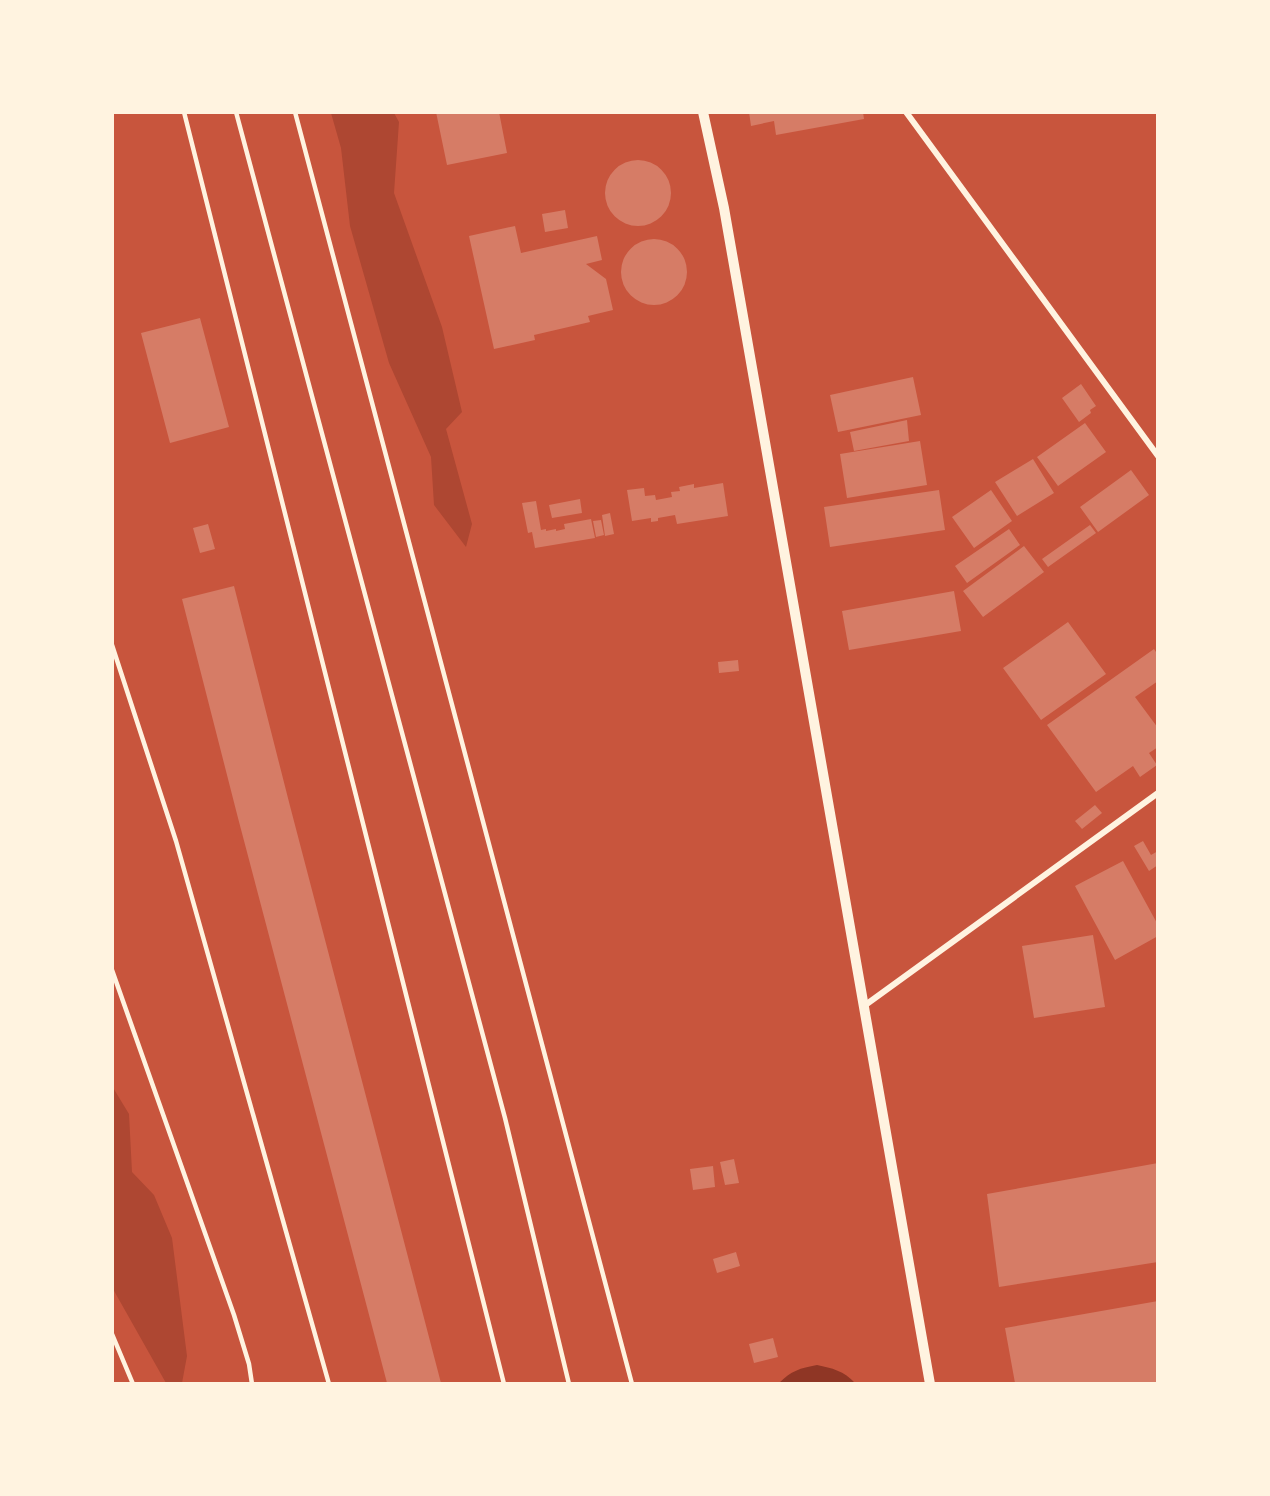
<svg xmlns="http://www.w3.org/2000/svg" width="1270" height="1496" font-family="'IBM Plex Sans',sans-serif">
<rect width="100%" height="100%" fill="#c8553d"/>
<!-- green -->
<path fill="#ae4732" d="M331,113H394L399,122L394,193L442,327L462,412L446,429L472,524L466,547L434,505L431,457L389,363L350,226L341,148Z
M112,1086L129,1114L132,1172L154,1195L172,1238L187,1356L182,1383H166L113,1289Z"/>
<!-- water -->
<path fill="#8f3625" d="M817,1365C832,1368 844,1371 855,1383H779C791,1371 800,1368 817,1365Z"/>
<!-- building -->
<path fill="#d67c66" d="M436,112H499L507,153L447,165Z
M749,112H863L864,119L776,135L774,121L751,126Z
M605 193a33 33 0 1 1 66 0a33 33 0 1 1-66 0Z
M565,210L568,228L545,232L542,214Z
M515,226L521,253L597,236L602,260L586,264L606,279L613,310L588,316L590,322L534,335L535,340L494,349L469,236Z
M621 272a33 33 0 1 1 66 0a33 33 0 1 1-66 0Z
M200,318L229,427L170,443L141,333Z
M913,377L921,415L838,432L830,395Z
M1081,384L1096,406L1090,410L1091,413L1079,422L1062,398Z
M907,420L909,441L854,451L850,432Z
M1085,423L1106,452L1058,486L1037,457Z
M920,441L927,485L847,498L840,454Z
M1033,459L1054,493L1017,516L995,482Z
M1131,470L1149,495L1098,532L1080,507Z
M723,483L728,516L677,524L675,515L658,518V521L651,522V518L632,521L627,490L644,488L645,496L655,495L656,500L672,497L671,492L680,491L679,487L694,484V488Z
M939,490L945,530L830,547L824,507Z
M991,490L1012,521L974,548L952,517Z
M580,499L582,513L552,518L549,505Z
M536,501L541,530L546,529V531L556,529V531L565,529L564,524L591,519L595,538L535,548L532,532L528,533L522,503Z
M610,513L614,534L605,536L602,515Z
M601,520L604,535L596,537L593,521Z
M208,524L215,549L200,553L193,528Z
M1090,525L1096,533L1048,567L1042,559Z
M1009,529L1020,545L967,583L955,566Z
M1024,546L1044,572L983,617L963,591Z
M234,586L290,806L441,1383H387L238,818L182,599Z
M954,591L961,631L849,650L842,611Z
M1068,622L1106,674L1041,720L1003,668Z
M1154,649L1158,655V681L1135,697L1158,728V747L1149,753L1157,765L1140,777L1133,766L1096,792L1047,725Z
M738,660L739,671L719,673L718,662Z
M1095,805L1102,813L1082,829L1075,821Z
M1143,841L1151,855L1158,851V865L1149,871L1134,846Z
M1123,861L1158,925V936L1115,960L1075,886Z
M1093,935L1105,1007L1034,1018L1022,946Z
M734,1159L739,1183L725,1185L720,1162Z
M1158,1163V1262L999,1287L987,1194Z
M713,1166L715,1187L693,1190L690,1169Z
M736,1252L740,1266L717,1273L713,1259Z
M1158,1301V1383H1015L1005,1328Z
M773,1338L778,1357L754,1363L749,1344Z"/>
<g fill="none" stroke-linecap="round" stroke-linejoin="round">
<!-- service -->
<path stroke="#fff3e0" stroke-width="4.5" d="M184,112L504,1384
M236,112L505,1118L569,1384
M295,112L632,1384
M112,645L176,841L329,1384
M112,970L234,1315L249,1364L252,1384
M112,1334L133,1384"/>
<!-- minor -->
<path stroke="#fff3e0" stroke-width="6" d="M906,112L1158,456
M864,1006L1158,793"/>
<!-- tertiary -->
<path stroke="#fff3e0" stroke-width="10" d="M703,112L724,208L930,1384"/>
</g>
<!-- border -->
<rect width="1270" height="1496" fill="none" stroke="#fff3e0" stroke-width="228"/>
</svg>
